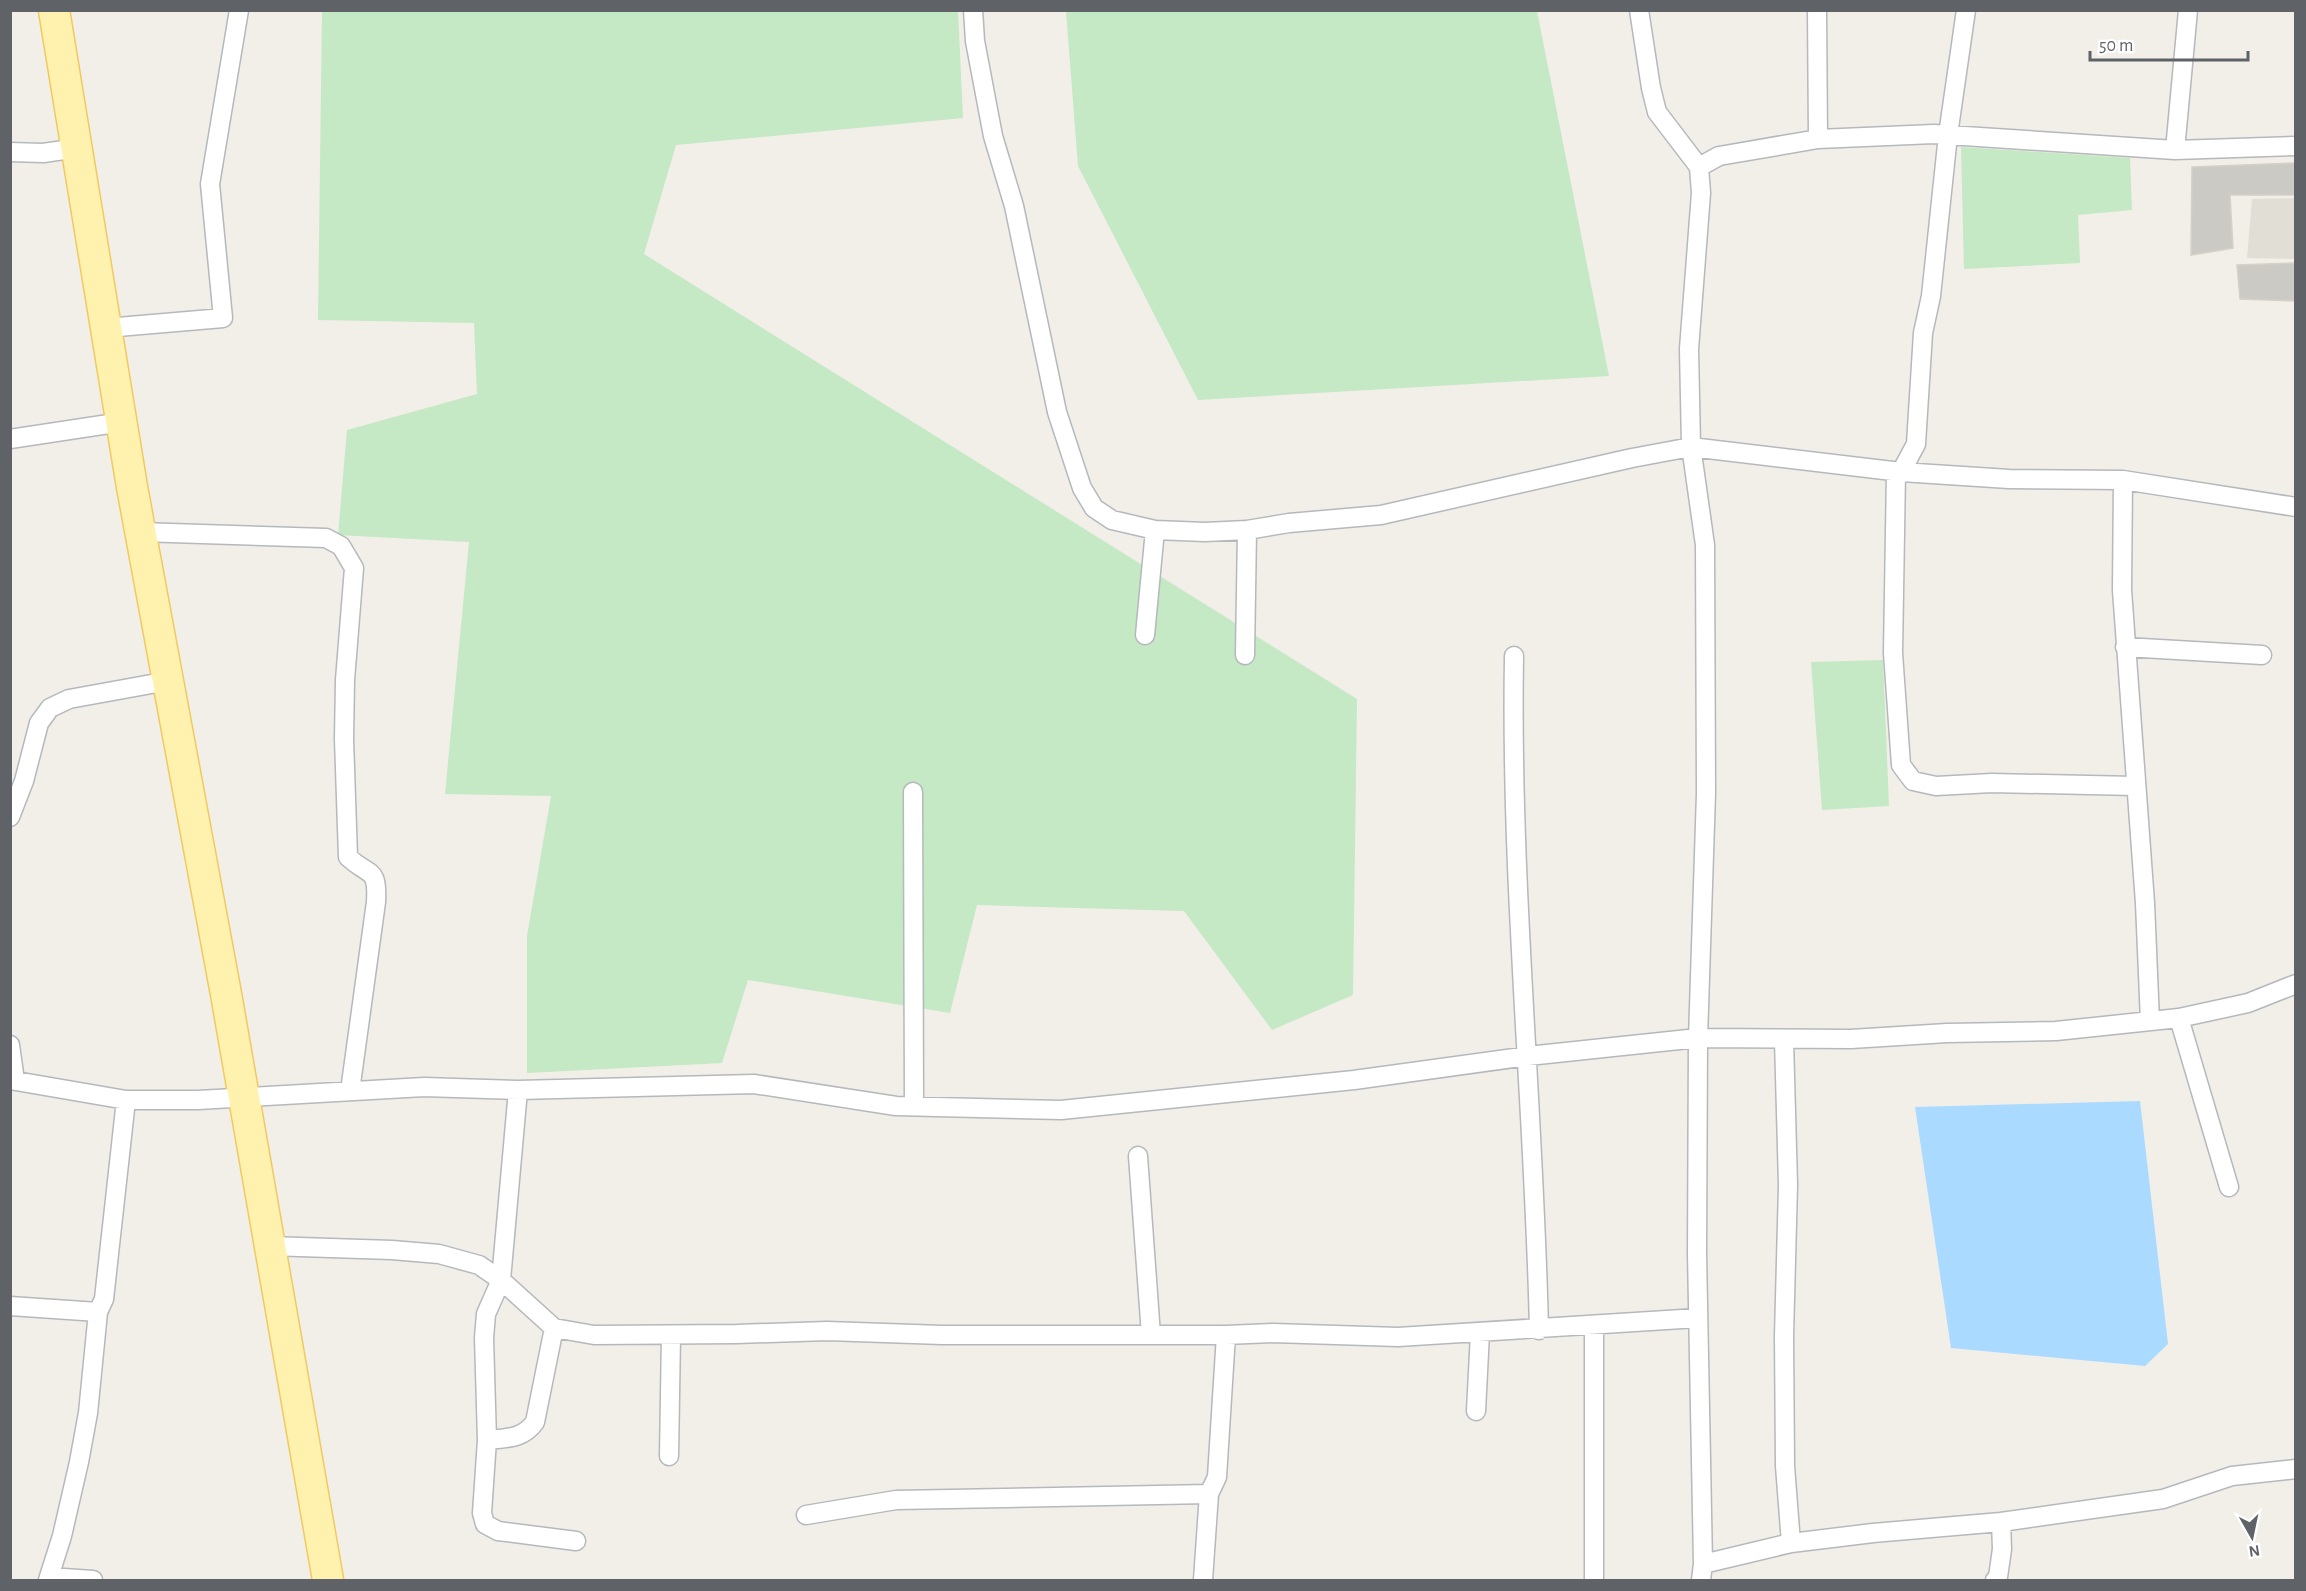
<svg xmlns="http://www.w3.org/2000/svg" width="2306" height="1591" font-family="'Alegreya Sans',sans-serif">
<rect width="100%" height="100%" fill="#f1efe8"/>
<!-- education -->
<path fill="#e1ded6" d="M2295,198V259L2247,258L2252,199Z"/>
<!-- green -->
<path fill="#c5e8c5" d="M322,11H958L963,118L676,145L644,254L1357,699L1353,995L1272,1030L1184,911L977,905L950,1013L748,980L722,1063L527,1073V936L551,796L445,794L469,542L338,535L347,430L477,394L474,323L318,320Z
M1066,11H1537L1609,376L1198,400L1078,166Z
M1961,147L2130,158L2132,210L2078,215L2080,263L1964,269Z
M1883,660L1889,806L1822,810L1811,662Z"/>
<!-- water -->
<path fill="#aadaff" d="M2140,1101L2168,1344L2145,1366L1951,1348L1915,1107Z"/>
<!-- building -->
<path fill="#cccac5" stroke="#d6d1c6" stroke-width="1.5" d="M2295,163V195H2230L2233,248L2191,255L2192,167Z
M2295,263V301L2240,299L2237,265Z"/>
<g fill="none" stroke-linecap="round" stroke-linejoin="round">
<!-- minor casing -->
<g stroke="#b5b8bc" stroke-width="21">
<path id="minor" d="M973,10L975,41L993,136L1014,206L1057,412L1082,488L1094,508L1112,520L1155,530L1205,532L1247,530L1289,523L1381,515L1632,458L1691,447L1901,472L2009,479L2123,480L2296,507
M1639,10L1651,88L1657,112L1699,167L1701,193L1689,349L1691,446L1705,545L1706,793L1698,1038L1697,1253L1703,1564L1701,1580
M1817,10L1818,139L1934,134L2175,150L2296,146
M2175,150L2188,10
M10,152L43,153L78,148
M1699,167L1719,156L1818,139
M106,328L223,318L210,184L239,10
M10,439L122,422
M1896,472L1893,653L1901,765L1913,781L1936,786L1992,783L2135,786
M1901,472L1916,444L1923,333L1931,296L1948,135L1966,10
M2123,480L2122,590L2145,903L2150,1021
M140,532L326,538L341,546L354,568L345,680L344,739L348,857C369,877 378,866 376,902L350,1091
M1145,635L1155,530
M2125,647L2262,655
M1245,655L1247,530
M1514,656C1510,880 1534,1105 1539,1330
M913,792L914,1106
M10,817L24,781L39,723L50,708L69,699L168,681
M2179,1018L2229,1187
M1784,1040L1788,1185L1784,1336L1785,1466L1791,1543L1873,1533L2001,1522L2163,1499L2232,1476L2296,1469
M10,1045L15,1081
M10,1080L126,1100H198L424,1087L518,1090L754,1084L896,1106L1061,1110L1354,1080L1528,1056L1698,1038L1851,1039L1947,1033L2056,1031L2179,1018L2248,1003L2296,984
M518,1090L501,1280L486,1314L484,1338L487,1440L482,1513L485,1524L498,1531L576,1541
M1138,1156L1151,1335
M269,1246L392,1250L439,1254L479,1265L501,1280L554,1328L594,1335L737,1334L827,1331L942,1335H1226L1273,1333L1398,1337L1698,1318
M10,1306L98,1312
M1594,1326V1580
M1476,1411L1480,1333
M487,1440C507,1438 523,1439 535,1422L554,1328
M669,1456L671,1335
M806,1515L896,1500L1209,1494
M1703,1564L1791,1543
M49,1577L93,1580
M48,1580L62,1536L79,1462L88,1413L98,1312L104,1299L126,1100
M1203,1580L1209,1494L1217,1477L1226,1335
M1995,1580L1998,1577L2002,1549L2001,1522"/>
</g>
<!-- primary casing -->
<g stroke="#f2c960" stroke-width="33">
<path id="primary" d="M54,10L132,487L226,994L328,1580"/>
</g>
<!-- minor -->
<use href="#minor" stroke="#fff" stroke-width="18"/>
<!-- primary -->
<use href="#primary" stroke="#fff2af" stroke-width="30"/>
</g>
<!-- border -->
<rect width="2306" height="1591" fill="none" stroke="#5f6368" stroke-width="24"/>
<!-- north arrow -->
<g transform="translate(2252 1537) rotate(171)" stroke="#ffffff" stroke-width="4.5" paint-order="stroke">
<path d="M0-4.5L10 22L0 15L-10 22Z" fill="#5f6368"/>
<text y="-9" font-size="16" font-weight="bold" text-anchor="middle" fill="#5f6368">N</text>
</g>
<!-- scale -->
<path d="M2090 51v9h158v-9" fill="none" stroke="#5f6368" stroke-width="3"/>
<text x="2099" y="51" font-size="18" fill="#5f6368" stroke="#ffffff" stroke-width="4.5" paint-order="stroke">50 m</text>
</svg>
